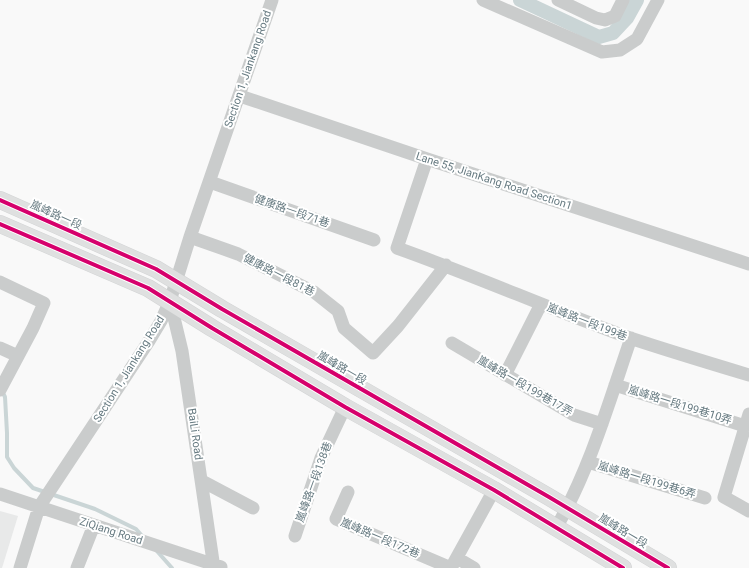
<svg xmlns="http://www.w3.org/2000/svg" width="749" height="568" font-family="Roboto,'Noto Sans TC',sans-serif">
<rect width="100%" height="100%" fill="#f9f9f9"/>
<!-- built -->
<path fill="#e8e9e9" d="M0,511L18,516L2,568H0Z"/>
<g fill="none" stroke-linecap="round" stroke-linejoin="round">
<!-- stream -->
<path stroke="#cad5d6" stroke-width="4" d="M2,391L5,397L7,433V457L14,468L33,488L95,509L136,529L143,537
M156,550L172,568"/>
<!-- canal -->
<path stroke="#cad5d6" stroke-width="14" d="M520,0L599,37L613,33L627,18L637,0"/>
<!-- major casing -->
<g stroke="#d3d4d5" stroke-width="18">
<path id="major" d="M0,200L156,269L222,309L549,497L668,568
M0,224L148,288L212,328L345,407L494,490L623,568"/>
</g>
<!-- minor -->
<path stroke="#cacccc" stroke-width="13" d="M483,0L602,52L620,50L637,39L658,0
M558,0L596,18L605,20L615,16L623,0
M240,96L427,159L749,264
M427,159L397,248C476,276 552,310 630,338C669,351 709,363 749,375
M210,182L374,240
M190,237L238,254L314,292L338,311L344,328L373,353L398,326L446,265
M0,282L44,303L33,328L0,390
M170,301L182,351L214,568
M452,343L574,415L602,424
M0,348L18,356
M505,375L541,304
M615,385L745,426
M749,414L724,497L749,511
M588,462L705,498
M202,481L253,508
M348,492L336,519L451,568
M0,494L221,567
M556,528C590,469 609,402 631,338
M295,536L321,458L345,407
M457,558L474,568
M20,568L39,507L149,341L161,321L170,301L190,237L272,0
M77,568L94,525
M451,568L494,490"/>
<!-- major -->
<use href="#major" stroke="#dfe0e0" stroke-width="17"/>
<!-- cycleway casing -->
<g stroke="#fff" stroke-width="6">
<path id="cycleway" d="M0,200L156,269L222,309L549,497L668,568
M0,224L148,288L212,328L345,407L494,490L623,568"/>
</g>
<!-- cycleway -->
<use href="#cycleway" stroke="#d6006c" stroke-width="4"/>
</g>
<g text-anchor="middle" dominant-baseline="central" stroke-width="4" stroke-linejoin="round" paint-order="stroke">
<!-- street labels -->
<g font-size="11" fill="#667a81" stroke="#fff">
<text transform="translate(248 69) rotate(-71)">Section 1, Jiankang Road</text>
<text transform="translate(494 181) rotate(18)">Lane 55, JianKang Road Section1</text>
<text transform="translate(292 211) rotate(19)">健康路一段71巷</text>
<text transform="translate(56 215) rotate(24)">嵐峰路一段</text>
<text transform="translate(279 275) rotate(27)">健康路一段81巷</text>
<text transform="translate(587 322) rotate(21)">嵐峰路一段199巷</text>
<text transform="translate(342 368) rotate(30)">嵐峰路一段</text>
<text transform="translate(129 369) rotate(-58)">Section 1, Jiankang Road</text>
<text transform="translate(525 386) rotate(30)">嵐峰路一段199巷17弄</text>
<text transform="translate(680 405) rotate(17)">嵐峰路一段199巷10弄</text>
<text transform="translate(195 434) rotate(82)">BaiLi Road</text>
<text transform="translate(647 480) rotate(17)">嵐峰路一段199巷6弄</text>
<text transform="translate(314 482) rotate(-70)">嵐峰路一段138巷</text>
<text transform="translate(111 531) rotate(18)">ZiQiang Road</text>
<text transform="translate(623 531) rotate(31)">嵐峰路一段</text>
<text transform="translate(380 538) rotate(23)">嵐峰路一段172巷</text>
</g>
</g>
</svg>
